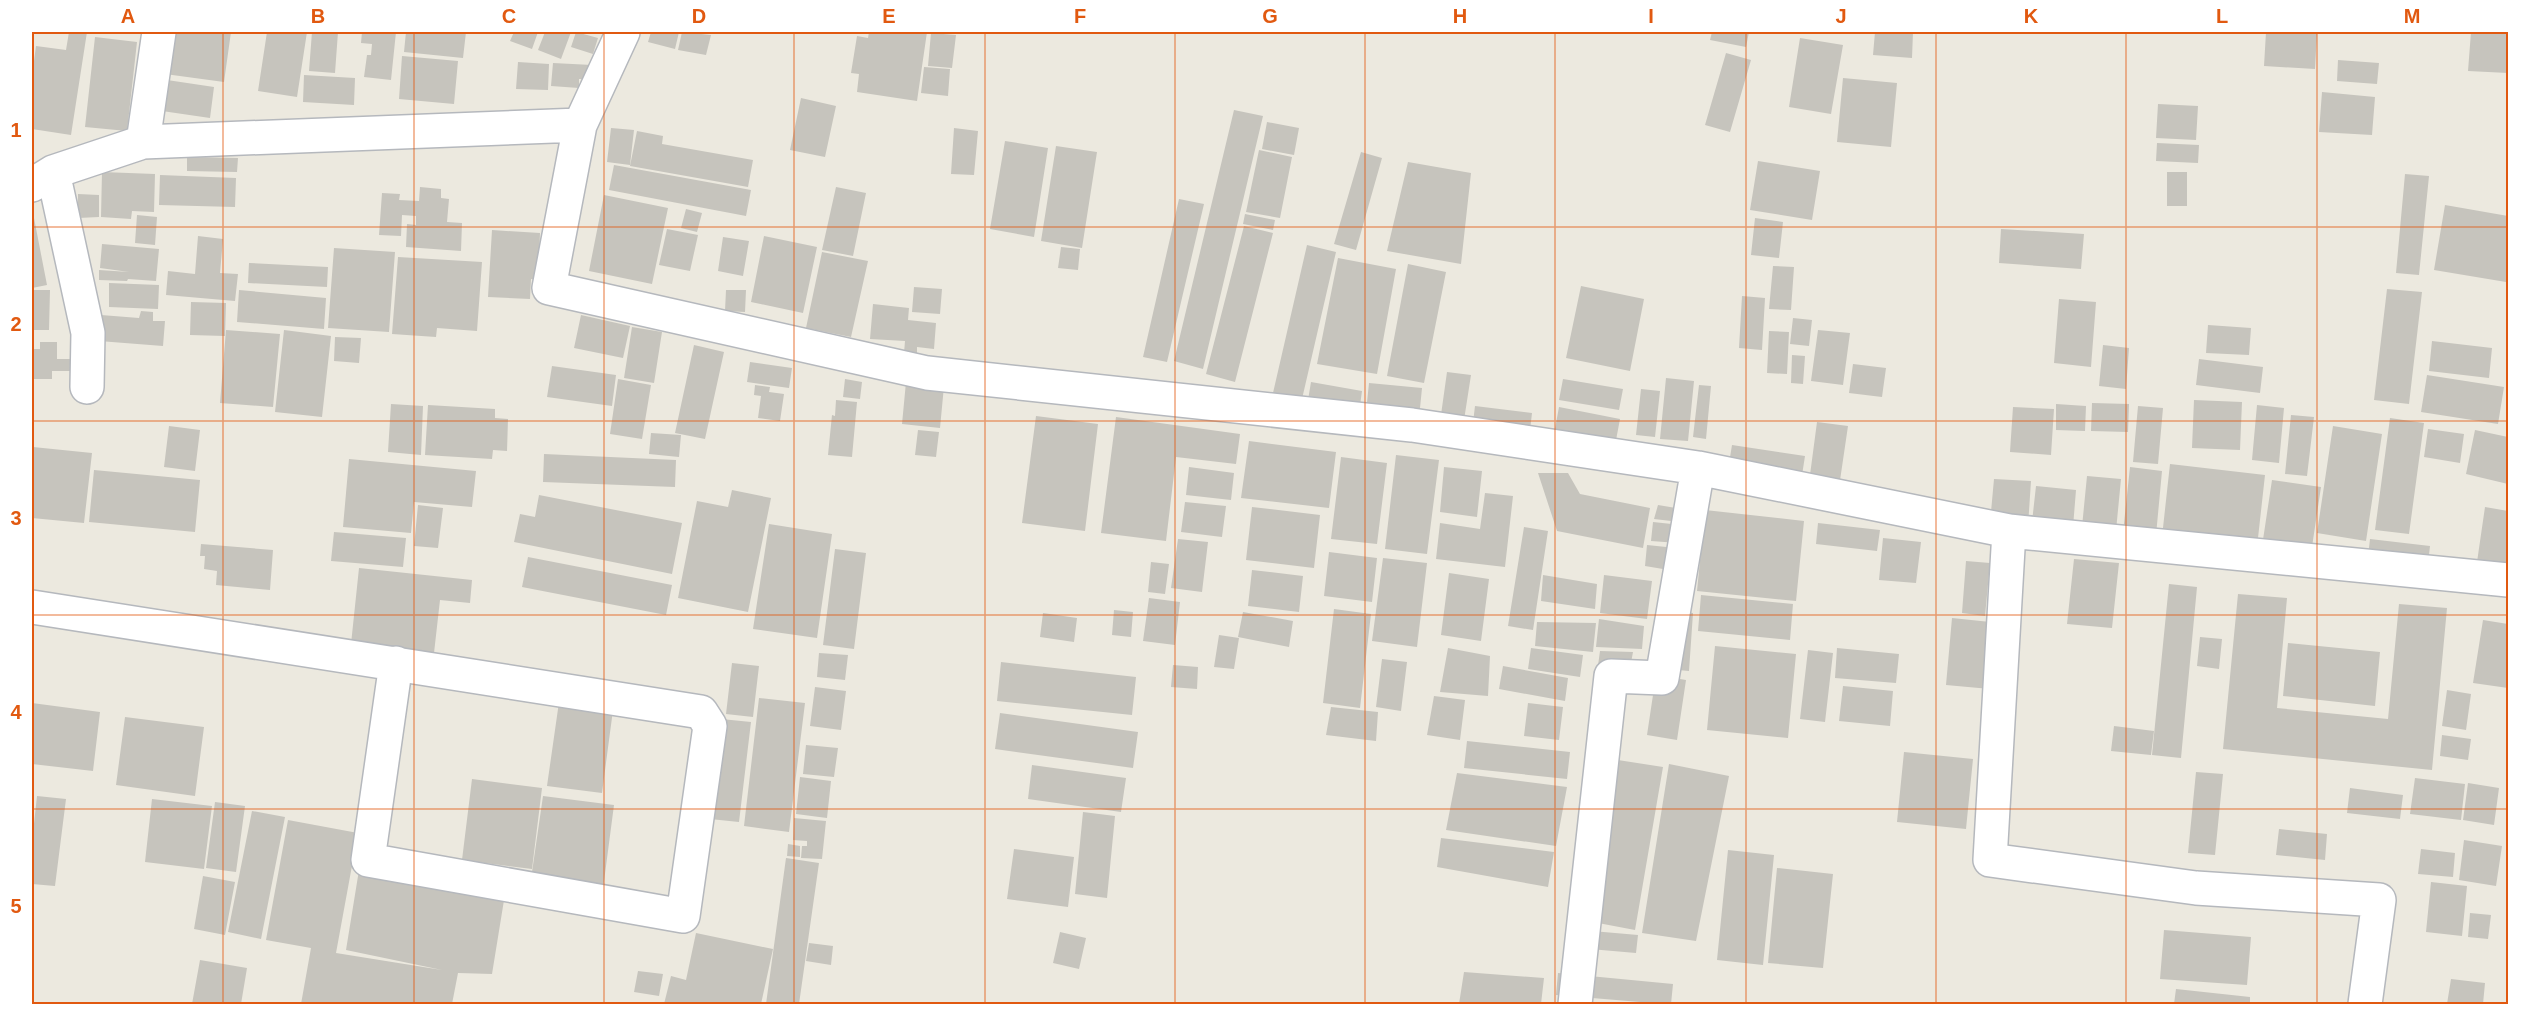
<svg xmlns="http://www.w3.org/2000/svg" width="2540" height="1036" font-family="Arial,sans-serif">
<rect width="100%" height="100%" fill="#ece9df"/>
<!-- building -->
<path fill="#c6c4bd" d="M69,32H87L71,135L32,129V76L36,46L66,50Z
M171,32H231L224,82L165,74Z
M267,32H307L297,97L258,91Z
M312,32H338L335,73L309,71Z
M362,32H396L391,80L364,77L367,55H371L372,44L361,43Z
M406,32H466L463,58L404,52Z
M514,32H538L532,49L510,41Z
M545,32H571L561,59L538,50Z
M576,32L598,38L593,54L571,47Z
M651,32H679L675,49L648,42Z
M682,32L711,35L706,55L678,50Z
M869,32H927L917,101L857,92L859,74L851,73L857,36L868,38Z
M1712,32H1749L1746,47L1710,40Z
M1875,32H1913L1912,58L1873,55Z
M2266,32H2317L2315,69L2264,66Z
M2471,32H2508V73L2468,71Z
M931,33L956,35L952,68L928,66Z
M95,37L137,42L127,131L85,127Z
M1800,38L1843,45L1831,114L1789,107Z
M1726,53L1751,60L1730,132L1705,125Z
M402,56L458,61L454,104L399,99Z
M2338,60L2379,63L2377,84L2337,81Z
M518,62L549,64L548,90L516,89Z
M553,63L592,65V79H579V88L551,86Z
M924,67L950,69L948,96L921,93Z
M304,75L355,78L354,105L303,102Z
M1843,78L1897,83L1891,147L1837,142Z
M167,80L214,87L210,118L162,111Z
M2322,92L2375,97L2372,135L2319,132Z
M801,98L836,106L825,157L790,150Z
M2158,104L2198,106L2196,140L2156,138Z
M1234,110L1263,116L1203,369L1174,361Z
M1267,122L1299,128L1294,155L1262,149Z
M611,128L634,130L630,165L607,162Z
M954,128L978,131L974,175L951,174Z
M637,131L663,136L662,144L753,160L748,187L630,166Z
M1005,141L1048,148L1034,237L990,229Z
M2157,143L2199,145L2198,163L2156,161Z
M1056,146L1097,152L1082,248L1041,241Z
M1259,150L1292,157L1280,218L1246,212Z
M1361,152L1382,158L1356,250L1334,244Z
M187,157L238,158L237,172L187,171Z
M1758,161L1820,171L1812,220L1750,210Z
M1408,162L1471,173L1461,264L1387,251Z
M614,165L751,190L746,216L609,190Z
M102,172L155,174L154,212L132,211L131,219L101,217Z
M2167,172H2187V206H2167Z
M2405,174L2429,176L2419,275L2396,273Z
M160,175L236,178L235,207L159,205Z
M420,187L441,189V198L449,199L447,222L462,223L461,251L406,247L407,224L416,225V216L402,215L401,236L379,235L382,193L400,194L399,200L419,201Z
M836,187L866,193L853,256L822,250Z
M78,194L99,195V217L78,218Z
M604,195L668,208L652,284L589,271Z
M1179,199L1204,204L1167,362L1143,357Z
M2445,205L2508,216L2506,282L2434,270Z
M686,209L702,213L697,232L681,228Z
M1245,214L1275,220L1273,230L1243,224Z
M137,215L157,217L155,245L135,243Z
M32,218H34L47,285L32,288Z
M1755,218L1783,222L1779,258L1751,255Z
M1244,226L1273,233L1235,382L1206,374Z
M667,229L698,235L690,271L659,265Z
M2001,229L2084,234L2081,269L1999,263Z
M492,230L540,233L538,280L531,279L530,299L488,297Z
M198,236L223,239L220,273L238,274L235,301L166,295L168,271L195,274Z
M764,236L817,247L803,313L751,302Z
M723,237L749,241L743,276L718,271Z
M102,244L159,249L156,281L128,279L127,281L99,280V270L129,272L100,268Z
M1307,245L1336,252L1299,412L1270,406Z
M1061,247L1080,249L1078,270L1058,268Z
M334,248L395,252L389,332L328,328Z
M822,252L868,261L851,337L806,328Z
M398,257L482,262L477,331L437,328L436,337L392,334Z
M1338,258L1396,269L1377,374L1317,364Z
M249,263L328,267L327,287L248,283Z
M1408,264L1446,272L1424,383L1387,376Z
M1773,266L1794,267L1791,310L1769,309Z
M109,283L159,285L158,309L109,307Z
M1581,286L1644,299L1630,371L1566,358Z
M914,287L942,289L940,314L912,312Z
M2387,289L2422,292L2409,404L2374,400Z
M34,290H50L49,330H34V304H32V296H34Z
M239,290L326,298L324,329L237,322Z
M726,290H746L745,312L725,311Z
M1742,296L1765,298L1762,350L1739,348Z
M2059,299L2096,302L2091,367L2054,363Z
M191,302L226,303L225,336L190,335Z
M873,304L909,308L908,320L936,323L934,349L917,347V354L904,353L905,341L870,339Z
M141,311L153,312V321H165L163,346L99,341L101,315L139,318Z
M581,315L630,326L623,358L574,348Z
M1793,318L1812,320L1809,346L1790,344Z
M2208,325L2251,328L2249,355L2206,353Z
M632,327L662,332L654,383L624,378Z
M226,330L280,334L273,407L220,403Z
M284,330L331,336L322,417L275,412Z
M1818,330L1850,333L1843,385L1811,381Z
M1769,331L1789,332L1787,374L1767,373Z
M335,337L361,338L359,363L334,361Z
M2432,341L2492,348L2489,378L2429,371Z
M40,342H57V359H72V371H52V379H34L32,349H40Z
M694,345L724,352L705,439L675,433Z
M2103,345L2129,348L2126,389L2099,386Z
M1792,355L1805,356L1803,384L1791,383Z
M2199,359L2263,367L2260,393L2196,385Z
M750,362L792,368L789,388L747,382Z
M1853,364L1886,368L1882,397L1849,393Z
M552,366L616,375L612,406L547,397Z
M1447,372L1471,375L1462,433L1439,429Z
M2427,375L2504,387L2498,424L2421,412Z
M1666,378L1694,381L1688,441L1660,439Z
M618,379L651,385L642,439L610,434Z
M845,379L862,382L860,399L843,397Z
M1563,379L1623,389L1619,410L1559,400Z
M906,382L944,386L940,428L902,424Z
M1311,382L1362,391L1358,420L1306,412Z
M1369,383L1422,388L1418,428L1365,422Z
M755,385L770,387L769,392L784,394L780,421L758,418L761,396L754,395Z
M1699,385L1711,386L1706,439L1693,437Z
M1641,389L1660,391L1655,437L1636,435Z
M836,400L857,402L852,457L828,455L832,415L835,416Z
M2194,400L2242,402L2240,450L2192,448Z
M2092,403L2129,404L2128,432L2091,431Z
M391,404L423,406L421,455L388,452Z
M2056,404L2086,406L2085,431L2056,430Z
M428,405L495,409V418L508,419L507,451L493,450L492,459L425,455Z
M2257,405L2284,408L2279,463L2252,460Z
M1475,406L1532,413L1529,439L1472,431Z
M2138,406L2163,408L2158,464L2133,462Z
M1559,407L1620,419L1613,456L1552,445Z
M2013,407L2054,409L2051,455L2010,452Z
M2291,415L2314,417L2307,476L2285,474Z
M1036,416L1098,424L1085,531L1022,523Z
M1116,417L1240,434L1236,464L1176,457L1166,541L1101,533Z
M2390,418L2424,423L2409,534L2375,530Z
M1817,422L1848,426L1838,494L1808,490Z
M169,426L200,430L195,471L164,467Z
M2333,426L2382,434L2366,541L2317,533Z
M2428,429L2464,434L2460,463L2424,457Z
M918,430L939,432L936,457L915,455Z
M2475,430L2508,437V484L2466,474Z
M651,433L681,435L679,457L649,454Z
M1249,441L1336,452L1329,508L1241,498Z
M1732,445L1805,456L1800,488L1727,476Z
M33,447L92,453L84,523L32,518Z
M544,454L676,460L675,487L543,482Z
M1396,455L1439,460L1427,554L1385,549Z
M1341,457L1387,463L1377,544L1331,539Z
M349,459L476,471L472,507L414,502L411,533L343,527Z
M2170,464L2265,475L2256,556L2161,546Z
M1189,467L1234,473L1231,500L1186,495Z
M1444,467L1482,471L1477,517L1440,512Z
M2130,467L2162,471L2155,546L2122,542Z
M94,470L200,480L195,532L89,522Z
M1538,473H1568L1580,494L1650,508L1643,548L1557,531Z
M2087,476L2121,479L2115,541L2081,537Z
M1994,479L2031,481L2028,526L1990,523Z
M2272,480L2321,487L2310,560L2261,553Z
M2036,486L2076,490L2073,527L2032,522Z
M732,490L771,498L748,612L678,598L697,501L728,507Z
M1485,493L1513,496L1505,567L1436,559L1440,523L1480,529Z
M539,495L682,523L672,574L514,542L520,514L535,517Z
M1185,502L1226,506L1222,537L1181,532Z
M418,505L443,508L438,548L414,546Z
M1658,505L1682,509L1680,522L1654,519Z
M1252,507L1320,515L1314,568L1246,560Z
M2485,507L2508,511V574L2476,569Z
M1705,510L1804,521L1796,601L1697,591Z
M1653,522L1681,525L1678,543L1651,541Z
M1818,523L1880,530L1877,551L1816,544Z
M769,524L832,534L817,638L753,629Z
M1524,527L1548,531L1533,630L1508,626Z
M334,532L406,538L403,567L331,561Z
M1883,538L1921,542L1916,583L1879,580Z
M1178,539L1208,542L1202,592L1171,588Z
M2370,539L2430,546L2427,573L2367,566Z
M201,544L273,550L270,590L216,585L217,571L204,569L205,556H200Z
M1647,545L1676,548L1669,570L1645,566Z
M835,549L866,553L854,649L823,645Z
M1329,552L1377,558L1372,602L1324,596Z
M528,557L672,585L666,615L522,587Z
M1383,558L1427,563L1417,647L1372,641Z
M2074,559L2119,563L2112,628L2067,624Z
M1966,561L1990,563L1985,616L1962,613Z
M1151,562L1169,564L1165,594L1148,592Z
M359,568L472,580L470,603L440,600L434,653L351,644Z
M1252,570L1303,576L1299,612L1248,606Z
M1449,573L1489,579L1481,641L1441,635Z
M1543,575L1597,584L1595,609L1541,601Z
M1604,575L1652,581L1647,619L1600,613Z
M2169,584L2197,587L2181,758L2152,755Z
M2238,594L2287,598L2277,708L2388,719L2399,604L2447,608L2432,770L2223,749Z
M1701,595L1793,604L1790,640L1698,631Z
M1149,598L1180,602L1175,645L1143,641Z
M1334,609L1371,614L1360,708L1323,703Z
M1114,610L1133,612L1131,637L1112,635Z
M1661,610L1693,613L1689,671L1657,668Z
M1243,612L1293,621L1289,647L1238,637Z
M1043,613L1077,618L1074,642L1040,637Z
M1952,618L2019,625L2012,691L1946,685Z
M1599,619L1644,626L1642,649L1596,647Z
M2483,620L2508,624V688L2473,683Z
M1537,622L1596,623L1593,652L1535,646Z
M1219,635L1239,638L1234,669L1214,667Z
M2200,637L2222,639L2219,669L2197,666Z
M2288,643L2380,652L2375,706L2283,696Z
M1715,646L1796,654L1788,738L1707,730Z
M1448,648L1490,656L1488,696L1440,692Z
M1531,648L1583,655L1580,677L1528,669Z
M1837,648L1899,654L1896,683L1835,678Z
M1808,650L1833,653L1825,722L1800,719Z
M1600,651L1633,652L1628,679L1597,673Z
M819,653L848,655L845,680L817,677Z
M1382,659L1407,662L1401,711L1376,707Z
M1001,662L1136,677L1132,715L997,701Z
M732,663L759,666L753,717L726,714Z
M1173,665L1198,667L1197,689L1171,687Z
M1503,666L1568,678L1565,701L1499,689Z
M1656,675L1686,680L1677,740L1647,735Z
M1843,686L1893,691L1890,726L1839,721Z
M815,687L846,691L841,730L810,726Z
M2447,690L2471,694L2466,730L2442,726Z
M1434,696L1465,700L1460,740L1427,735Z
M759,698L805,703L789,832L744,826Z
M559,702L613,710L602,793L547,786Z
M32,703L100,712L93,771L32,764Z
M1528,703L1563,707L1559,740L1524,736Z
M1331,707L1378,712L1376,741L1326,735Z
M1000,713L1138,732L1133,768L995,749Z
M125,717L204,727L195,796L116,785Z
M721,719L751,722L739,822L710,819Z
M2114,726L2154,731L2151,755L2111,751Z
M2442,735L2471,739L2468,760L2440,756Z
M1467,741L1570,752L1567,779L1464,768Z
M806,745L838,748L834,777L803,774Z
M1904,752L1973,759L1966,829L1897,822Z
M1605,758L1663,767L1635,930L1577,919Z
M1669,764L1729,776L1696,941L1642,933Z
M1032,765L1126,778L1121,812L1028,799Z
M2196,772L2223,774L2215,855L2188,853Z
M1457,773L1567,787L1556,846L1446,830Z
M800,777L831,781L827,818L796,814Z
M2415,778L2465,784L2461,820L2410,814Z
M472,779L542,788L532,869L462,860Z
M2468,783L2499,788L2494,825L2463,820Z
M2350,788L2403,795L2400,819L2347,813Z
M37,796L66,799L55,886L32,884V842Z
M543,796L614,805L603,889L531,879Z
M152,799L212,806L204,869L145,862Z
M215,802L245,806L236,872L206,868Z
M252,811L285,817L261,939L228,932Z
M1083,812L1115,816L1107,898L1075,894Z
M794,818L826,821L822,859L801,858L802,846H807V841L793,840Z
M288,820L358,833L336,953L442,970L346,950L359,870L505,894L492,974L458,973L452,1004H301L311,948L266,940Z
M2279,829L2327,834L2325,860L2276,855Z
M1441,838L1554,852L1548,887L1437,867Z
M2464,840L2502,846L2496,886L2459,880Z
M788,844L800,846V857L787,856Z
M1014,849L1074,857L1068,907L1007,899Z
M2421,849L2455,853L2453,877L2418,874Z
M1728,850L1774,855L1763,965L1717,960Z
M786,858L819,863L799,1004H766Z
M1777,868L1833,874L1823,968L1768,963Z
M203,876L235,882L225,935L194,929Z
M2431,882L2467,886L2462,936L2426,932Z
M2470,913L2491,915L2488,939L2468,937Z
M2164,930L2251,937L2247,985L2160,979Z
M1592,931L1638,935L1636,953L1590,949Z
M1060,932L1086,938L1079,969L1053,963Z
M696,933L773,949L761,1004H664L671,976L686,980Z
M809,943L833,946L831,965L806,961Z
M200,960L247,968L241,1004H192Z
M638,971L663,974L659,996L634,992Z
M1464,972L1544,978L1541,1004H1459Z
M1558,973L1673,984L1671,1004H1640V1002L1556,995Z
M2451,979L2485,983L2483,1004H2447Z
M2176,989L2250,997V1004H2174Z"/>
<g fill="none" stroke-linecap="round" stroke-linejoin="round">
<!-- minor casing -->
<g stroke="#b5b8bd" stroke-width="36">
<path id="minor" d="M580,125L549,288L927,373L1412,425L1698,468L2009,531L2508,580
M143,142L159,32
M53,172L88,333L87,387
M32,185L53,172L143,142L580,125L623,32
M2009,531L1990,860L2196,888L2379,900L2365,1004
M32,607L701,712L710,726L683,916L368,860L396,663
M1575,1004L1611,676L1662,678L1698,468"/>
</g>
<!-- minor -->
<use href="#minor" stroke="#fff" stroke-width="33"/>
</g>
<!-- grid -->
<path fill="none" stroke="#e15910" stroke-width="1.5" stroke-opacity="0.55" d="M223,32V1004M414,32V1004M604,32V1004M794,32V1004M985,32V1004M1175,32V1004M1365,32V1004M1555,32V1004M1746,32V1004M1936,32V1004M2126,32V1004M2317,32V1004M32,227H2508M32,421H2508M32,615H2508M32,809H2508"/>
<!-- border -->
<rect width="2540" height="1036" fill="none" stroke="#ffffff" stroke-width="66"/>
<rect x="33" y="33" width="2474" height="970" fill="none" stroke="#e15910" stroke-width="2"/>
<g font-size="20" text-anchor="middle" font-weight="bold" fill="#e15910">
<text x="128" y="23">A</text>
<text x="318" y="23">B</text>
<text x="509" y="23">C</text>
<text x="699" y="23">D</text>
<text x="889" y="23">E</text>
<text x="1080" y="23">F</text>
<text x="1270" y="23">G</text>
<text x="1460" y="23">H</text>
<text x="1651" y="23">I</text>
<text x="1841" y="23">J</text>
<text x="2031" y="23">K</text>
<text x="2222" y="23">L</text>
<text x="2412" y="23">M</text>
<text x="16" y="137">1</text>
<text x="16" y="331">2</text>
<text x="16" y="525">3</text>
<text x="16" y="719">4</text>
<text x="16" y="913">5</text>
</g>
</svg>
